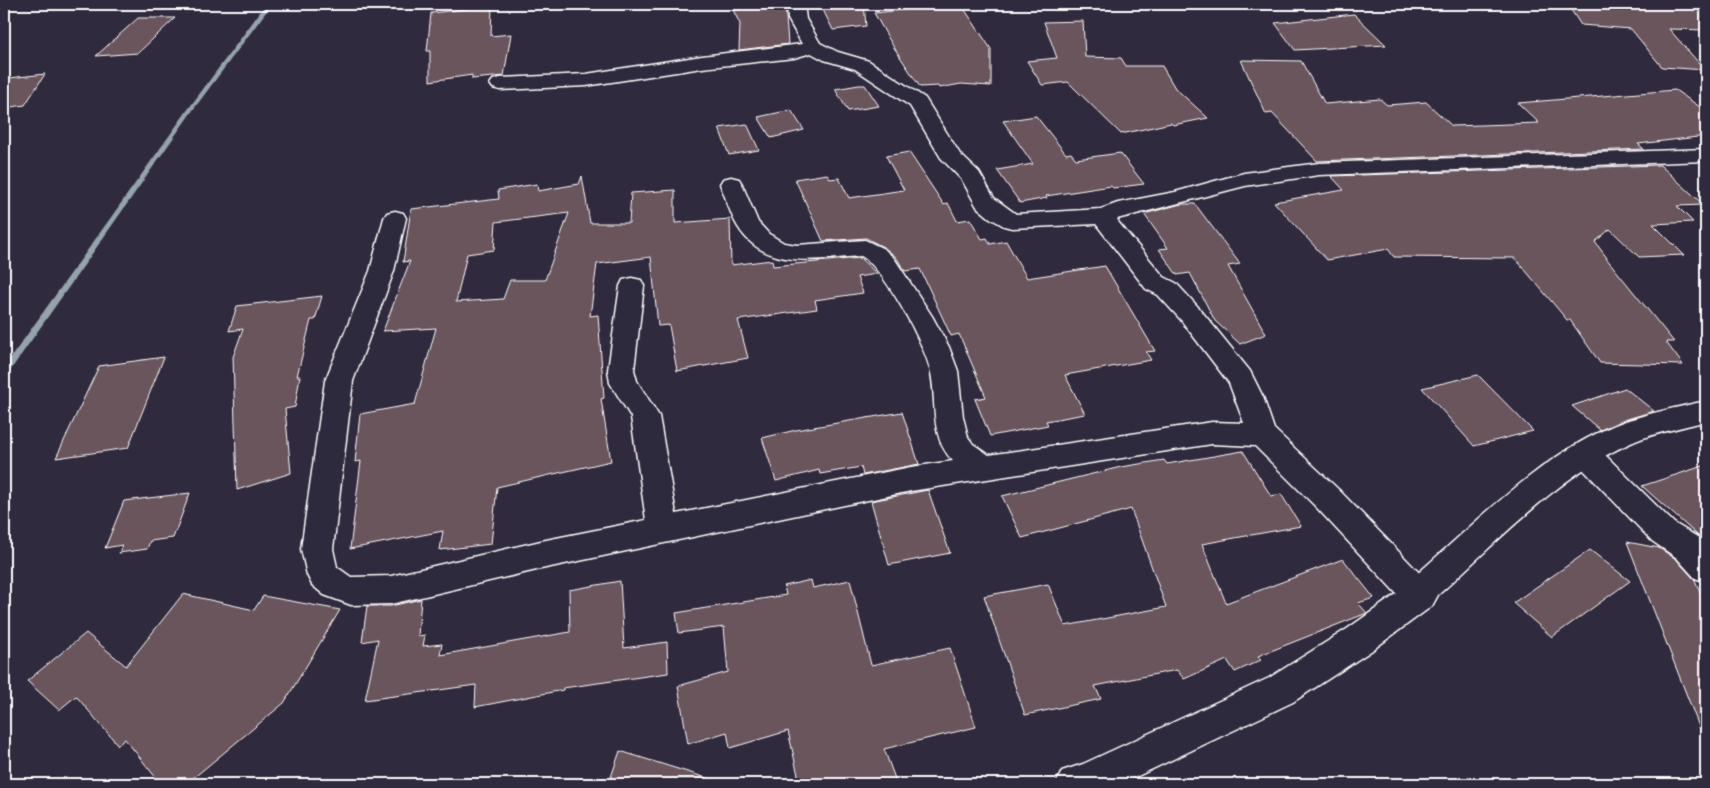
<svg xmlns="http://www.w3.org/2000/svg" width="1710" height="788" font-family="'Architects Daughter',sans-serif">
<rect width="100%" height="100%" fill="#2f2a3d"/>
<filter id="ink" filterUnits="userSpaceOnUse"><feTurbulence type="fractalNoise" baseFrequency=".02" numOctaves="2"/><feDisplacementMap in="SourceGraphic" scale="10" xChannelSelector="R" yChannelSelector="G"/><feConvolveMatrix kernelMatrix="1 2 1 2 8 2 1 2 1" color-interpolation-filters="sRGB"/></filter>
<g filter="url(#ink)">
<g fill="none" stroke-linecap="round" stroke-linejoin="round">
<!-- stream -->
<path fill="#94a3ac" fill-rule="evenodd" d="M266,4H272L193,110L7,375L4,376V367L189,108Z"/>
</g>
<!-- building -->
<path fill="#6b545c" stroke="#fff" fill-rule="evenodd" d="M785,4L788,44L739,50L740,24L733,10Z
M820,4H864L866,26L833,30Z
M961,4L991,49V86L961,84L939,88L938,86L920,87L893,46L874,13Z
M1567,4H1706V30L1669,29L1705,70L1662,67L1631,29L1581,25Z
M492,6L491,36L511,34L504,76L472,79V75L430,81V51H427L431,13Z
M1354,14L1386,45L1295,50L1275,23Z
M138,18H175L138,53L96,56Z
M1083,21L1085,57L1121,58L1126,66H1162L1175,88L1208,118L1173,125L1171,123L1121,134L1068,82L1042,85L1027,61L1057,58L1044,22Z
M1241,60L1301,61L1325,104L1380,99L1387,105L1426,102L1452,126L1539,123L1518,103L1675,90L1706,111V136L1638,144L1644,149L1317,161L1272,113L1266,114Z
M45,74L25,105L4,108V85L9,78Z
M859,85H865L879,106L848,111L835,89Z
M791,110L804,130L771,138L758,117Z
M1036,116L1066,154L1071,153L1076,159L1120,153L1144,184L1113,188L1111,186L1046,196L1047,198L1020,203L997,170L1033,164L1003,121Z
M747,124L759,150L729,155L719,128Z
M909,152L944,205L948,203L957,221L970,219L982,239L987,238L990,244L1006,241L1027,278L1105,266L1155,351L1146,352L1151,360L1065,375L1085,414L1046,421L1048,425L990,436L975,399L986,397L959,334L951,336L920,269L905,271L896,257L885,248L866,238L823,241L795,179L827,174L830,179L839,178L849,198L904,190L886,156Z
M1660,165L1704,205L1677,206L1693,222L1653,224L1684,255L1639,257L1610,229L1595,242L1607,258H1606L1674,342H1666L1683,365L1600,363L1570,320H1567L1515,258L1394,257L1388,249L1327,260L1274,202L1344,190L1331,176Z
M582,176L590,223H629L631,193L675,190V223L730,219L731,265L772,260L773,266L860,258L877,274L857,277L863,293L815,300L817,309L738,320L748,358L677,371L669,325L658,326L651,257L597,264L590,316L598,315L604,398L601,399L611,461L497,487L491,544L440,550L443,531L350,549L361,461L355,462L360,414L415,404L436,328L383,331L410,261L403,262L411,209L499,199L498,190L537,184L538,191L579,184ZM569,213L545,280H510L503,299L456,302L467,254L494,250L496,222Z
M1181,204H1195L1240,264L1228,266L1266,334L1240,344L1215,321L1190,273L1177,275L1159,249L1168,248L1144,214Z
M322,296L315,320H311L297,376H300L295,407L285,409L291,473L237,490L233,357L243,329L229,331L237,306Z
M164,357L128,448L56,458L99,366Z
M1478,375L1533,431L1474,446L1422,388Z
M1625,388L1654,411L1624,420L1600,430L1572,406Z
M902,412L919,464L863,475L861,467L820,474L819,470L776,481L762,438L796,430Z
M1243,451L1271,496L1281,494L1301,526L1202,544L1226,603L1343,559L1374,598L1358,603L1367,613L1258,656L1261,660L1235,672L1227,660L1184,679L1177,670L1095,686L1101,699L1025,715L984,596L1048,584L1065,626L1166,607L1131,509L1022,538L1002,496L1121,467L1164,460L1167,464Z
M1706,465V543L1642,486Z
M928,490L950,553L889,565L871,501Z
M190,493L173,538L150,541L147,549L119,553L122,545L105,548L124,501Z
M1627,542L1659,548L1676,559L1695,580L1706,606V742H1705Z
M1590,550L1630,581L1552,637L1513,603Z
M811,580L813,588L850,580L871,665L950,648L976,727L884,749L897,784H800L788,731L730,748L727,732L688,744L678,686L728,672L724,627L679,633L676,613L786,595L784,586Z
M620,581L624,648L667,642L668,673L563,688V690L475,707L476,685L365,700L378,639L362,642L367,606H391L421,599L418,636L425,635L423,646L442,644L440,655L570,632L569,590Z
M183,594L254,610L263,596L340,610L284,703L186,784H161L125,739L118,745L76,696L59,710L27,681L86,633L126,666Z
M620,751L710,779L709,784H620L611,777Z"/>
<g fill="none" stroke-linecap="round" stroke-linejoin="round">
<!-- street casing -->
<g stroke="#fff" stroke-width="3">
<path id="street" d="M787,4H804L806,19L820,43L838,52L869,61L925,98L960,154L979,172L994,198L1016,214L1101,209L1118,203L1175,192L1244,173L1319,163L1706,149V161L1319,175L1245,186L1117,219L1119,223L1164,277L1176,283L1199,308L1250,371L1263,397L1274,429L1339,490L1432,586L1436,596L1432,606L1420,611L1408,606L1317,508L1255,446L1212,444L911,491L541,569L391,604L351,605L324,595L312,585L307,575L301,549L325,381L370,271L384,218L387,213L395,211L403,213L406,218L394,271L353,381L333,549L337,567L351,577L391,576L541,541L646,520L631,417L610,383L608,370L620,286L623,280L632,278L641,280L644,286L634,370L637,381L659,416L676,514L911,467L953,461C928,436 938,400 930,369C924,343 884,268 861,256C818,259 765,271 738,227C730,214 726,198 720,184L723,179L731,177L739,179L742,184L758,222L769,234L784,243L797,245L865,240L884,249L894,258L932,316L949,347L958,371L963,417L968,437L973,444L989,455L1212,422L1244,423L1229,383L1181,320L1158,295L1146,289L1096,224L1012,228L1004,226L990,218L977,207L962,180L941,158L910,106L855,69L824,60L811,53L794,58L702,68L586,86L500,90L493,88L490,84L493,80L500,78L586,74L702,56L802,44L788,19Z
M1586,443L1596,446L1674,523L1699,538L1706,546V582L1695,578L1677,558L1652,541L1576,462L1571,454L1576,446Z"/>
</g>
<!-- secondary casing -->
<g stroke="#fff" stroke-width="3">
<path id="secondary" d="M1706,401V421C1682,428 1656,432 1633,442C1562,472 1495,544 1438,595L1432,606L1371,651L1293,702L1121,784H1056L1062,771L1083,764L1269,678L1347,629L1408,586L1416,575C1476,523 1540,456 1615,425C1640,415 1679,407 1706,401Z"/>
</g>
<!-- street -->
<use href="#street" fill="#2f2a3d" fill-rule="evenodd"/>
<!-- secondary -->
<use href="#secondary" fill="#2f2a3d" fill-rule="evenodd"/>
</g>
</g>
<!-- margin -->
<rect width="1710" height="788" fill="none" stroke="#2f2a3d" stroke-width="20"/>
<rect x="10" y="10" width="1690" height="768" fill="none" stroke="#fff" stroke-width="2" filter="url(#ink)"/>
</svg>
